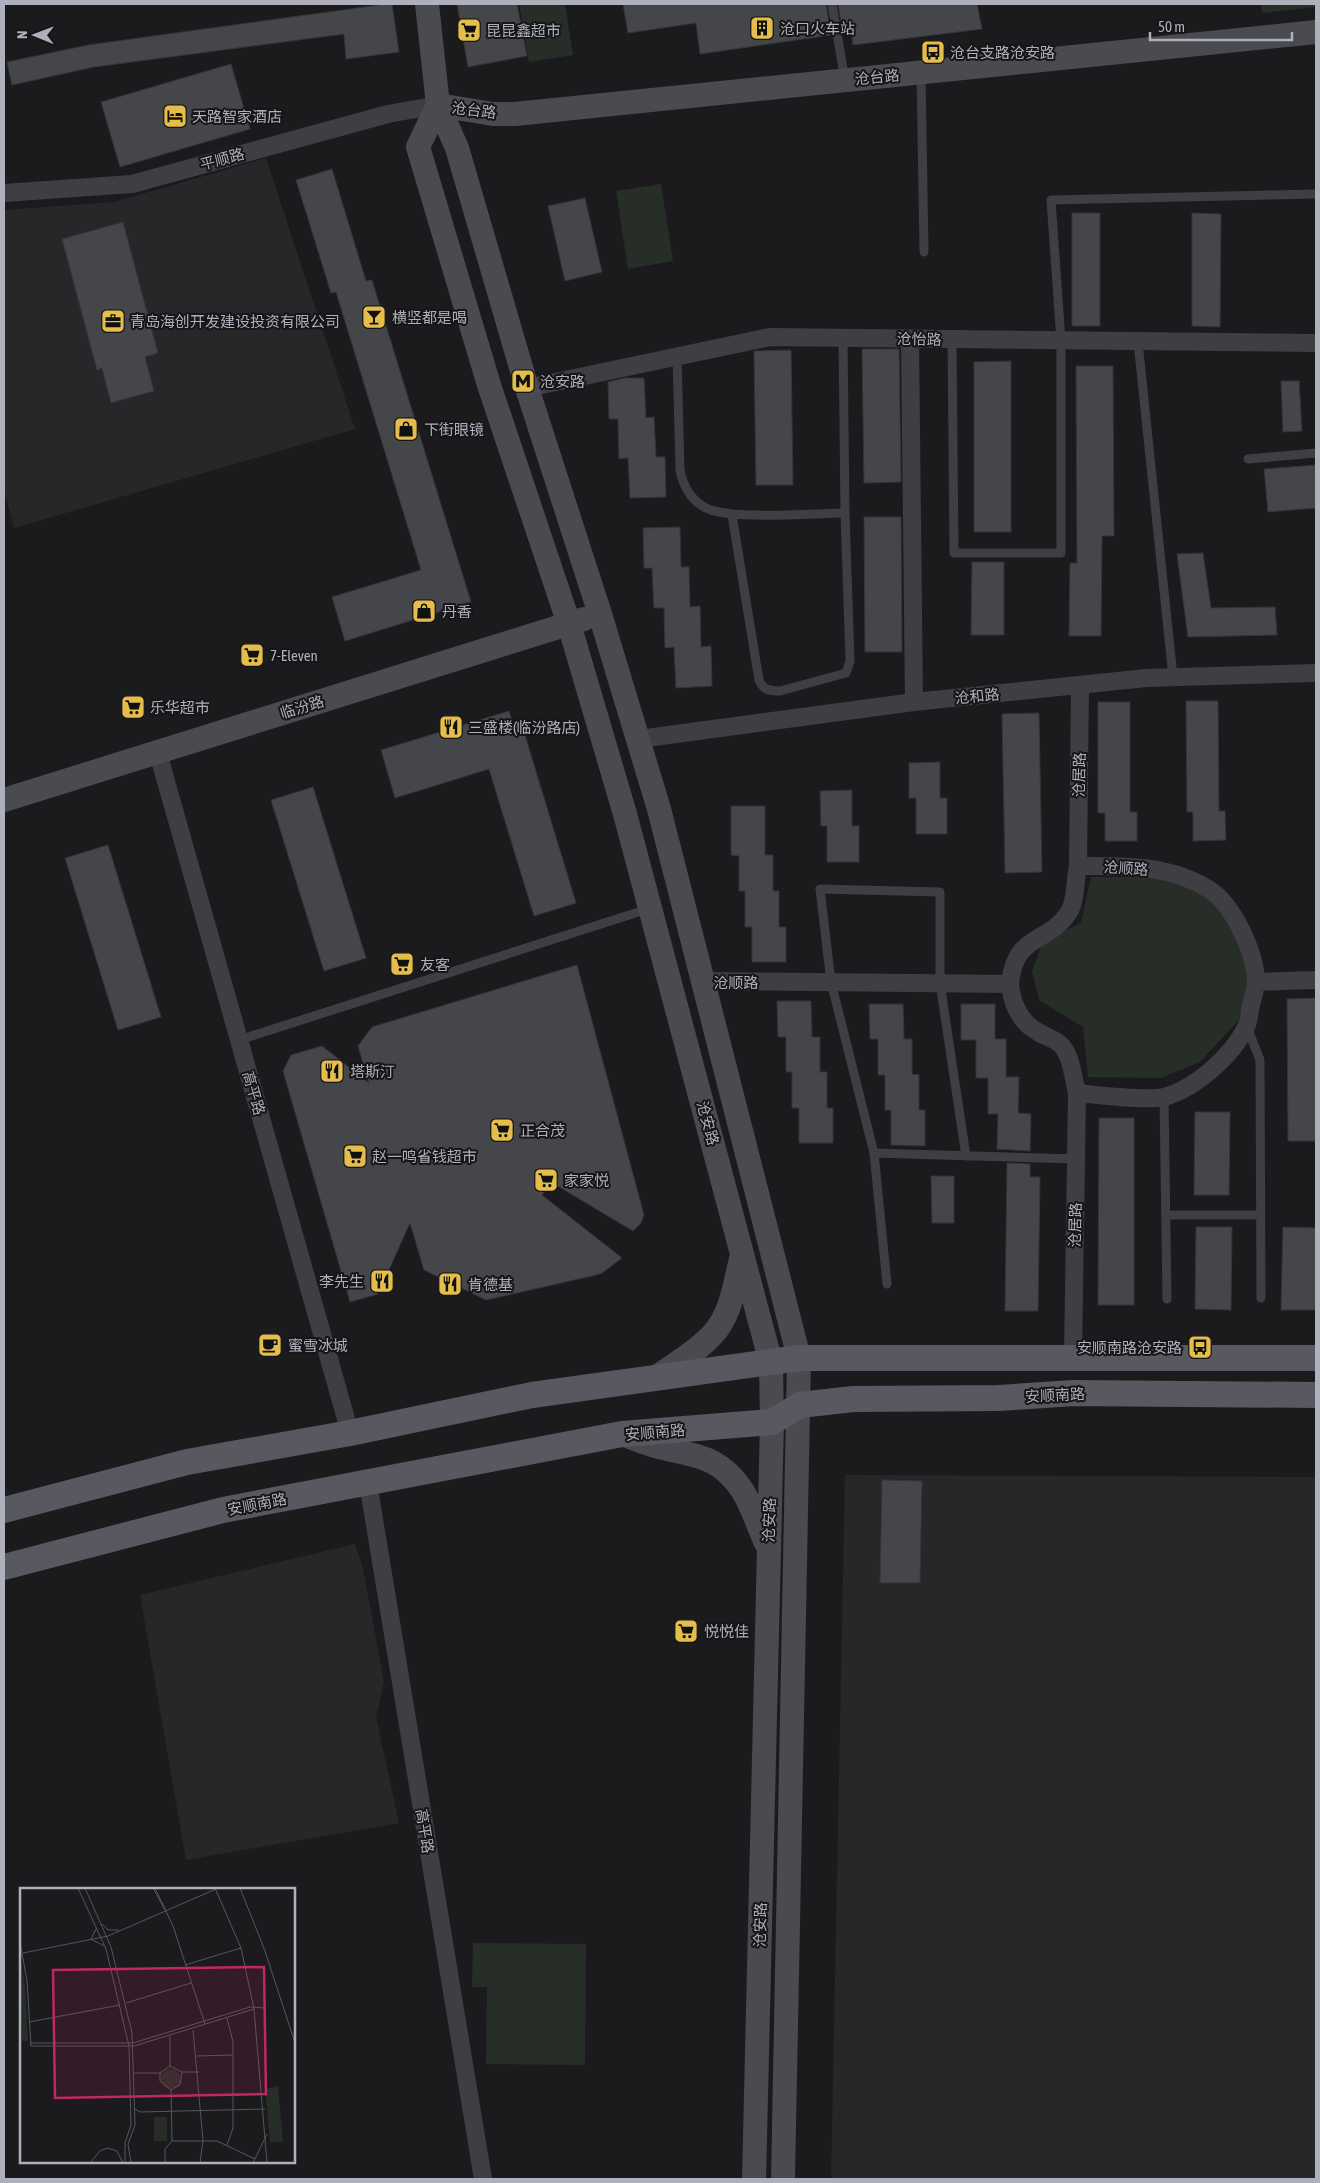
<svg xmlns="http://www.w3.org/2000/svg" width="1320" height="2183" font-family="'Asap Condensed','Noto Sans SC',sans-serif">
<rect width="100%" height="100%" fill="#1b1b1d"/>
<!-- built -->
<path fill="#272729" d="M266,158L355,429L14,528L4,490V210L114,202Z
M845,1475L1316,1477V2179H831Z
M355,1544L363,1568L384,1682L376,1717L399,1823L186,1860L140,1595Z"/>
<!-- green -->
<path fill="#272e28" d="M519,4H565L573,55L529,62Z
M1261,4H1316V7L1262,13Z
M661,184L673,261L628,269L616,191Z
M1091,877H1164L1206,891L1232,921L1250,971L1239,1020L1200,1062L1161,1078L1088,1077L1083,1027L1039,1000L1032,971L1043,941L1081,923Z
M473,1943L586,1944L585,2065L486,2064L487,1987H472Z"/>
<!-- building -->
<path fill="#454649" stroke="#353538" d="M386,4H392L399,52L346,59L344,34L94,67L12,85L7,62L88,45Z
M457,4H517L527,56L468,67Z
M623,4H826L831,35L700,54L696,23L628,33Z
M838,4H977L982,29L853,45L851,32L843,33Z
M231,64L250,129L120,167L101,102Z
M332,169L366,281L372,280L471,602L345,641L332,597L421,570L336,292L331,293L296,180Z
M585,198L602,272L565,281L548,206Z
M1072,213H1100V326H1072Z
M1192,213L1221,214L1220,327L1192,326Z
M123,222L158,353L145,357L154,391L111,403L102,368L97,370L62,239Z
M862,349H899L901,482L864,483Z
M791,350L793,485H756L754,351Z
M1011,361V532H974V362Z
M1076,366H1113L1114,536H1102L1101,636H1069L1070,563H1077Z
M625,378H644L646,418L654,417L656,457H665L666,497L630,498L628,458L619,459L618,419H609L608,382Z
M1281,381H1299L1302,431L1283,432Z
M1316,465V508L1268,512L1264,469Z
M864,517H901L902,652H865Z
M680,527L681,567H689L690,607L700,606L701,647L711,646L712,686L676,688L674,647L665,648L664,608H654L652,568H644L643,528Z
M1203,553L1211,608L1275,607L1277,635L1188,637L1177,554Z
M972,562H1004V635H971Z
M1186,701H1218L1219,811H1225L1226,840L1193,841V812H1187Z
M1098,702H1130V812H1137V841H1105V813H1098Z
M509,711L516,734L524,732L576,903L534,916L489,769L395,798L381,750Z
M1039,713L1042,872L1005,873L1002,714Z
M940,762V798H947V834H916V798H909V763Z
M313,787L366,958L324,971L271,800Z
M852,790V826H859V862H827V826H821L820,791Z
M731,806H765V855H773V891H779V927H786V962H752V927H745V891H739V856L731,855Z
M108,845L161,1017L118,1030L65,858Z
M577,965L644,1215L641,1223L633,1231L551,1182L542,1195L622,1258L602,1273L592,1276L486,1300L424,1270L410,1223L378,1294L350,1302L283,1071L291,1055L322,1046L369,1083L358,1046L372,1027Z
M1316,998V1141H1288L1287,999Z
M777,1001H811L812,1037H820V1072H827V1108H833V1143H799V1108H792V1072H786V1037H778Z
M869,1004H903L904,1039H912V1074L919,1075V1110H925V1146L891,1145V1110H885V1075H878V1039H870Z
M961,1004H995V1039H1006V1077H1019L1018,1113L1031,1114L1030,1151L997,1149L998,1114H988V1078H976V1040H961Z
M1195,1112H1230L1229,1195H1194Z
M1099,1118H1134V1305H1098Z
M1007,1163L1030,1164V1177H1040L1038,1311H1005Z
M931,1176H954V1223H932Z
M1196,1227H1232L1231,1310L1195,1309Z
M1283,1227L1316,1228V1310H1281Z
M882,1480L922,1481L920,1583H880Z"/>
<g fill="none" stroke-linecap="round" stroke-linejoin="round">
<!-- lane -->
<path stroke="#3e3e43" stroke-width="9" d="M832,4L845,80
M921,72L924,252
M952,340L954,553H1061V341L1051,200L1316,194
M1138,342L1173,677
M677,356L680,470C683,485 690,499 704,507C728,521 814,513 845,513
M1248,459L1316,453
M732,515L759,680C763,690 770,691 780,691L846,673L850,661L845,513L843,338
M1247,1027L1260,1060L1261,1298
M239,1040L648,909
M1164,1097L1167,1299
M874,1153L1076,1159
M1167,1215H1261
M887,1284L874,1153L831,982L820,889L940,892V983L966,1156"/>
<!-- street -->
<path stroke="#3e3e43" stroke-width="18" d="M4,193L132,184L388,114L438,105
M910,340L914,702
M527,388L770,337L1316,343
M639,739L914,702L1146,678L1316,673
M158,753L350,1433
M1078,866L1080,685
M703,981L1010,984C1015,932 1048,945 1069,912C1076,901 1075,879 1078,866C1123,866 1170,864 1210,890C1234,906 1256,954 1256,983C1255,991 1252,1001 1250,1009C1249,1015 1249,1022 1246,1027C1233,1055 1195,1089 1164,1097C1144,1101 1099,1095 1077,1093C1073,1078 1072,1058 1062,1046C1056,1039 1046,1037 1038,1032C1020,1022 1012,1004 1010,984
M1256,982L1316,980
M1073,1357L1077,1093
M368,1483L483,2179"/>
<!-- secondary -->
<path stroke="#4a4b51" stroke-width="24" d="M427,4L438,105L457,148L527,388L600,614L659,809L799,1358L783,2179
M438,105L418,147L489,385L569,624L625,814L771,1363L772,1422L754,2179
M438,105L493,114H515L1316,32
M4,800L584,619
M658,1376C676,1363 698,1351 713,1334C732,1314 735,1281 742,1255
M622,1434C634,1439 647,1444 659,1447C694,1456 719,1455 742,1490C752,1505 758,1526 766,1543"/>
<!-- primary -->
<path stroke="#585960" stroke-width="26" d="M4,1510L187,1462L350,1433L532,1395L799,1358H1316
M4,1567L223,1510L622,1434L772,1422L800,1405L853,1399L999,1398L1073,1393L1316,1395"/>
</g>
<!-- icons -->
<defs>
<g id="building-square" transform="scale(1.25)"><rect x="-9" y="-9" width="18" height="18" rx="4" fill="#e4bd4b" stroke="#161518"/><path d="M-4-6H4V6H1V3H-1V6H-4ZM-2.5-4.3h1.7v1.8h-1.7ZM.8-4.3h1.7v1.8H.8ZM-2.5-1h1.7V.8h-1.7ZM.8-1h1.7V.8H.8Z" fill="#111"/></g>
<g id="supermarket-square" transform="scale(1.25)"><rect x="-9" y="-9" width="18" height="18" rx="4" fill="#e4bd4b" stroke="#161518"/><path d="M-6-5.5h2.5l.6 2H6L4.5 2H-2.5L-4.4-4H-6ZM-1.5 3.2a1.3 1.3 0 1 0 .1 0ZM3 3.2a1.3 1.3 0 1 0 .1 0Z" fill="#111"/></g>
<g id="bus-square" transform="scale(1.25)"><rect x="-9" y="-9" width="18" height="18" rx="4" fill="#e4bd4b" stroke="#161518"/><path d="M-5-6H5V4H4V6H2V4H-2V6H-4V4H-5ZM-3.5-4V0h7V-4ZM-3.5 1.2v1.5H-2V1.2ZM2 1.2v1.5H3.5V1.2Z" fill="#111"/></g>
<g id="hotel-square" transform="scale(1.25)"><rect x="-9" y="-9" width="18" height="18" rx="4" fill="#e4bd4b" stroke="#161518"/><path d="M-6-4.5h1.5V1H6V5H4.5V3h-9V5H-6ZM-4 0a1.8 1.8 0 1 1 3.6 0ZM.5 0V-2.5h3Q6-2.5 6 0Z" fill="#111"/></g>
<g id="bar-square" transform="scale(1.25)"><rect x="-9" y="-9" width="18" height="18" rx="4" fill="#e4bd4b" stroke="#161518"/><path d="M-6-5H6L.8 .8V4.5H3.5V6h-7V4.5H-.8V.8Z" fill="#111"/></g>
<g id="office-square" transform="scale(1.25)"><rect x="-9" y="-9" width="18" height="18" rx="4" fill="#e4bd4b" stroke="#161518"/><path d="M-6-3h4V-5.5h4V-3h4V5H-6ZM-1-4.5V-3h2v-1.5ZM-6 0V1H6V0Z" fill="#111"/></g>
<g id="metro-square" transform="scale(1.25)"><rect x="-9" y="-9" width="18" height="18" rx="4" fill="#e4bd4b" stroke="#161518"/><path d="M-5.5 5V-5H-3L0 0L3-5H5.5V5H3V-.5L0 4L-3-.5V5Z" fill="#111"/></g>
<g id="shop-square" transform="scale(1.25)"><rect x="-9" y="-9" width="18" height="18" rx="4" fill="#e4bd4b" stroke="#161518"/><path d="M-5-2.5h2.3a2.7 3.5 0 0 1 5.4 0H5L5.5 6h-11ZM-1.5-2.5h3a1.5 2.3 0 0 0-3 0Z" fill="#111"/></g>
<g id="restaurant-square" transform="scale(1.25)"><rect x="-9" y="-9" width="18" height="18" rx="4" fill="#e4bd4b" stroke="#161518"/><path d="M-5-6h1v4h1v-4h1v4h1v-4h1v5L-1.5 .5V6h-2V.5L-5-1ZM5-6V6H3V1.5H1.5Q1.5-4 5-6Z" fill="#111"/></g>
<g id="cafe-square" transform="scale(1.25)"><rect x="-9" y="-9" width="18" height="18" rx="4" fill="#e4bd4b" stroke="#161518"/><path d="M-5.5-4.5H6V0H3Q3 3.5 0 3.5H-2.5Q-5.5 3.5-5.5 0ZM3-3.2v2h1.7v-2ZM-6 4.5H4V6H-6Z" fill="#111"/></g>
</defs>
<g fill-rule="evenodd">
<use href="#building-square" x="762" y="28"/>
<use href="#supermarket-square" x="469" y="30"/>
<use href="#bus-square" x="933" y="52"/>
<use href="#hotel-square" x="175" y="116"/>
<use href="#bar-square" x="374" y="317"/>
<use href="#office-square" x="113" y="321"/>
<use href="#metro-square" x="523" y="381"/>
<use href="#shop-square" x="406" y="429"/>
<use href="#shop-square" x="424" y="611"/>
<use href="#supermarket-square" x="252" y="655"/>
<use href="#supermarket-square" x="133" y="707"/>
<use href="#restaurant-square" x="451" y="727"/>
<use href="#supermarket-square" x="402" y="964"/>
<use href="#restaurant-square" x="332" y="1071"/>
<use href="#supermarket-square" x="502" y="1130"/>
<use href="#supermarket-square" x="355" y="1156"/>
<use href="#supermarket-square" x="546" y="1180"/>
<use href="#restaurant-square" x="382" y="1281"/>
<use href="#restaurant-square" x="450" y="1284"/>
<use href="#cafe-square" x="270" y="1345"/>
<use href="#bus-square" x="1200" y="1347"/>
<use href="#supermarket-square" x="686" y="1631"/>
</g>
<g text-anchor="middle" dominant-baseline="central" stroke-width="4" stroke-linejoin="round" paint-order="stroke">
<!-- poi labels -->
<g font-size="15" fill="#aeb1bb" stroke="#161518" text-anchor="start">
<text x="780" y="28">沧口火车站</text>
<text x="486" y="30">昆昆鑫超市</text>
<text x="950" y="52">沧台支路沧安路</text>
<text x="192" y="116">天路智家酒店</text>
<text x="392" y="317">横竖都是喝</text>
<text x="130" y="321">青岛海创开发建设投资有限公司</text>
<text x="540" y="381">沧安路</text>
<text x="424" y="429">下街眼镜</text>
<text x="442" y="611">丹香</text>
<text x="270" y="655">7-Eleven</text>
<text x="150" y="707">乐华超市</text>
<text x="468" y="727">三盛楼(临汾路店)</text>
<text x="420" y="964">友客</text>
<text x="350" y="1071">塔斯汀</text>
<text x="520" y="1130">正合茂</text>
<text x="372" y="1156">赵一鸣省钱超市</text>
<text x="564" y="1180">家家悦</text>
<text x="364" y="1281" text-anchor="end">李先生</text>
<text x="468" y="1284">肯德基</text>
<text x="288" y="1345">蜜雪冰城</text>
<text x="1182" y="1347" text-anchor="end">安顺南路沧安路</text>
<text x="704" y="1631">悦悦佳</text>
</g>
<!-- street labels -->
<g font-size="15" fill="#aeb1bb" stroke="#161518">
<text transform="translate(877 77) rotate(-6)">沧台路</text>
<text transform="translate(474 110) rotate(7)">沧台路</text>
<text transform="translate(222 159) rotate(-15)">平顺路</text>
<text transform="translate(919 339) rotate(1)">沧怡路</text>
<text transform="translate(977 696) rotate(-6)">沧和路</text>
<text transform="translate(302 707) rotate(-17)">临汾路</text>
<text transform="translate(1079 775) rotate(-89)">沧居路</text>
<text transform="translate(1126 868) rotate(4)">沧顺路</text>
<text x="736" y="982">沧顺路</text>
<text transform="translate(254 1093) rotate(74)">高平路</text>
<text transform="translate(708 1123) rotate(75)">沧安路</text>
<text transform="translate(1075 1225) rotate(-89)">沧居路</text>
<text transform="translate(1055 1395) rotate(-3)">安顺南路</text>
<text transform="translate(655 1432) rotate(-5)">安顺南路</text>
<text transform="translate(257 1504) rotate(-11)">安顺南路</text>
<text transform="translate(769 1520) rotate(-88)">沧安路</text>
<text transform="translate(425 1831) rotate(81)">高平路</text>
<text transform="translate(760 1925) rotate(-89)">沧安路</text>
</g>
</g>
<!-- overview -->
<g transform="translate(20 1888)">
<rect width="275" height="275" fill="#1b1b1d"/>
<path d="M0,67L5,98L8,153H2ZM141 191a10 10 0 1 1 20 0a10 10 0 1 1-20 0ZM258,198L263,254H250L245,201ZM134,229H147V253H134Z" fill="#272e28"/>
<path fill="none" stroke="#56575c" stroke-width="1" d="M58,0L86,61L109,158L111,237L105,255V275M65,0L91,59L112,145L115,237L108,256L111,275M133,0L145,22M135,0L153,38L185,136M195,0L221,60L234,121L247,275M220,0L245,63L275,155M82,36L88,42H99M76,41L71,51L84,58M0,54L7,93L11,158H114L234,121M3,65L88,48L196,1M165,77L221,60M106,115L171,95M9,134L100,117M173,142L183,253L180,275M150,148V178L162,184L160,197L151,202L140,193V185L150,178M10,155H113L230,119L245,120M177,168L213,167M162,184H179M114,185H140M115,221L120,224L245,221M152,253H197L235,271M207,257L213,240V154L207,130M70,275L80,263L87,260L97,263L103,275M145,275V261L152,253L151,202M233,275L247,246"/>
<path fill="#c02765" fill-opacity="0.15" stroke="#c02765" stroke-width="2.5" d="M244,79L246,206L35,210L33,82Z"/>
<rect width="275" height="275" fill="none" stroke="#aeb1bb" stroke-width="2.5"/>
</g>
<!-- border -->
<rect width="1320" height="2183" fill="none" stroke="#aeb1bb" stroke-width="10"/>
<!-- north arrow -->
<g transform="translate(35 35) rotate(271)" stroke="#161518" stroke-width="4" paint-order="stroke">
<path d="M0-4L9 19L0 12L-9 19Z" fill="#aeb1bb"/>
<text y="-8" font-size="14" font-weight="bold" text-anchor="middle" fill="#aeb1bb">N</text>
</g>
<!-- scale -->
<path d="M1150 32v8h142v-8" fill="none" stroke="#aeb1bb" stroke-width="2.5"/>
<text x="1158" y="32" font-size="15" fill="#aeb1bb" stroke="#161518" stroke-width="4" paint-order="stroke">50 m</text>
</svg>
